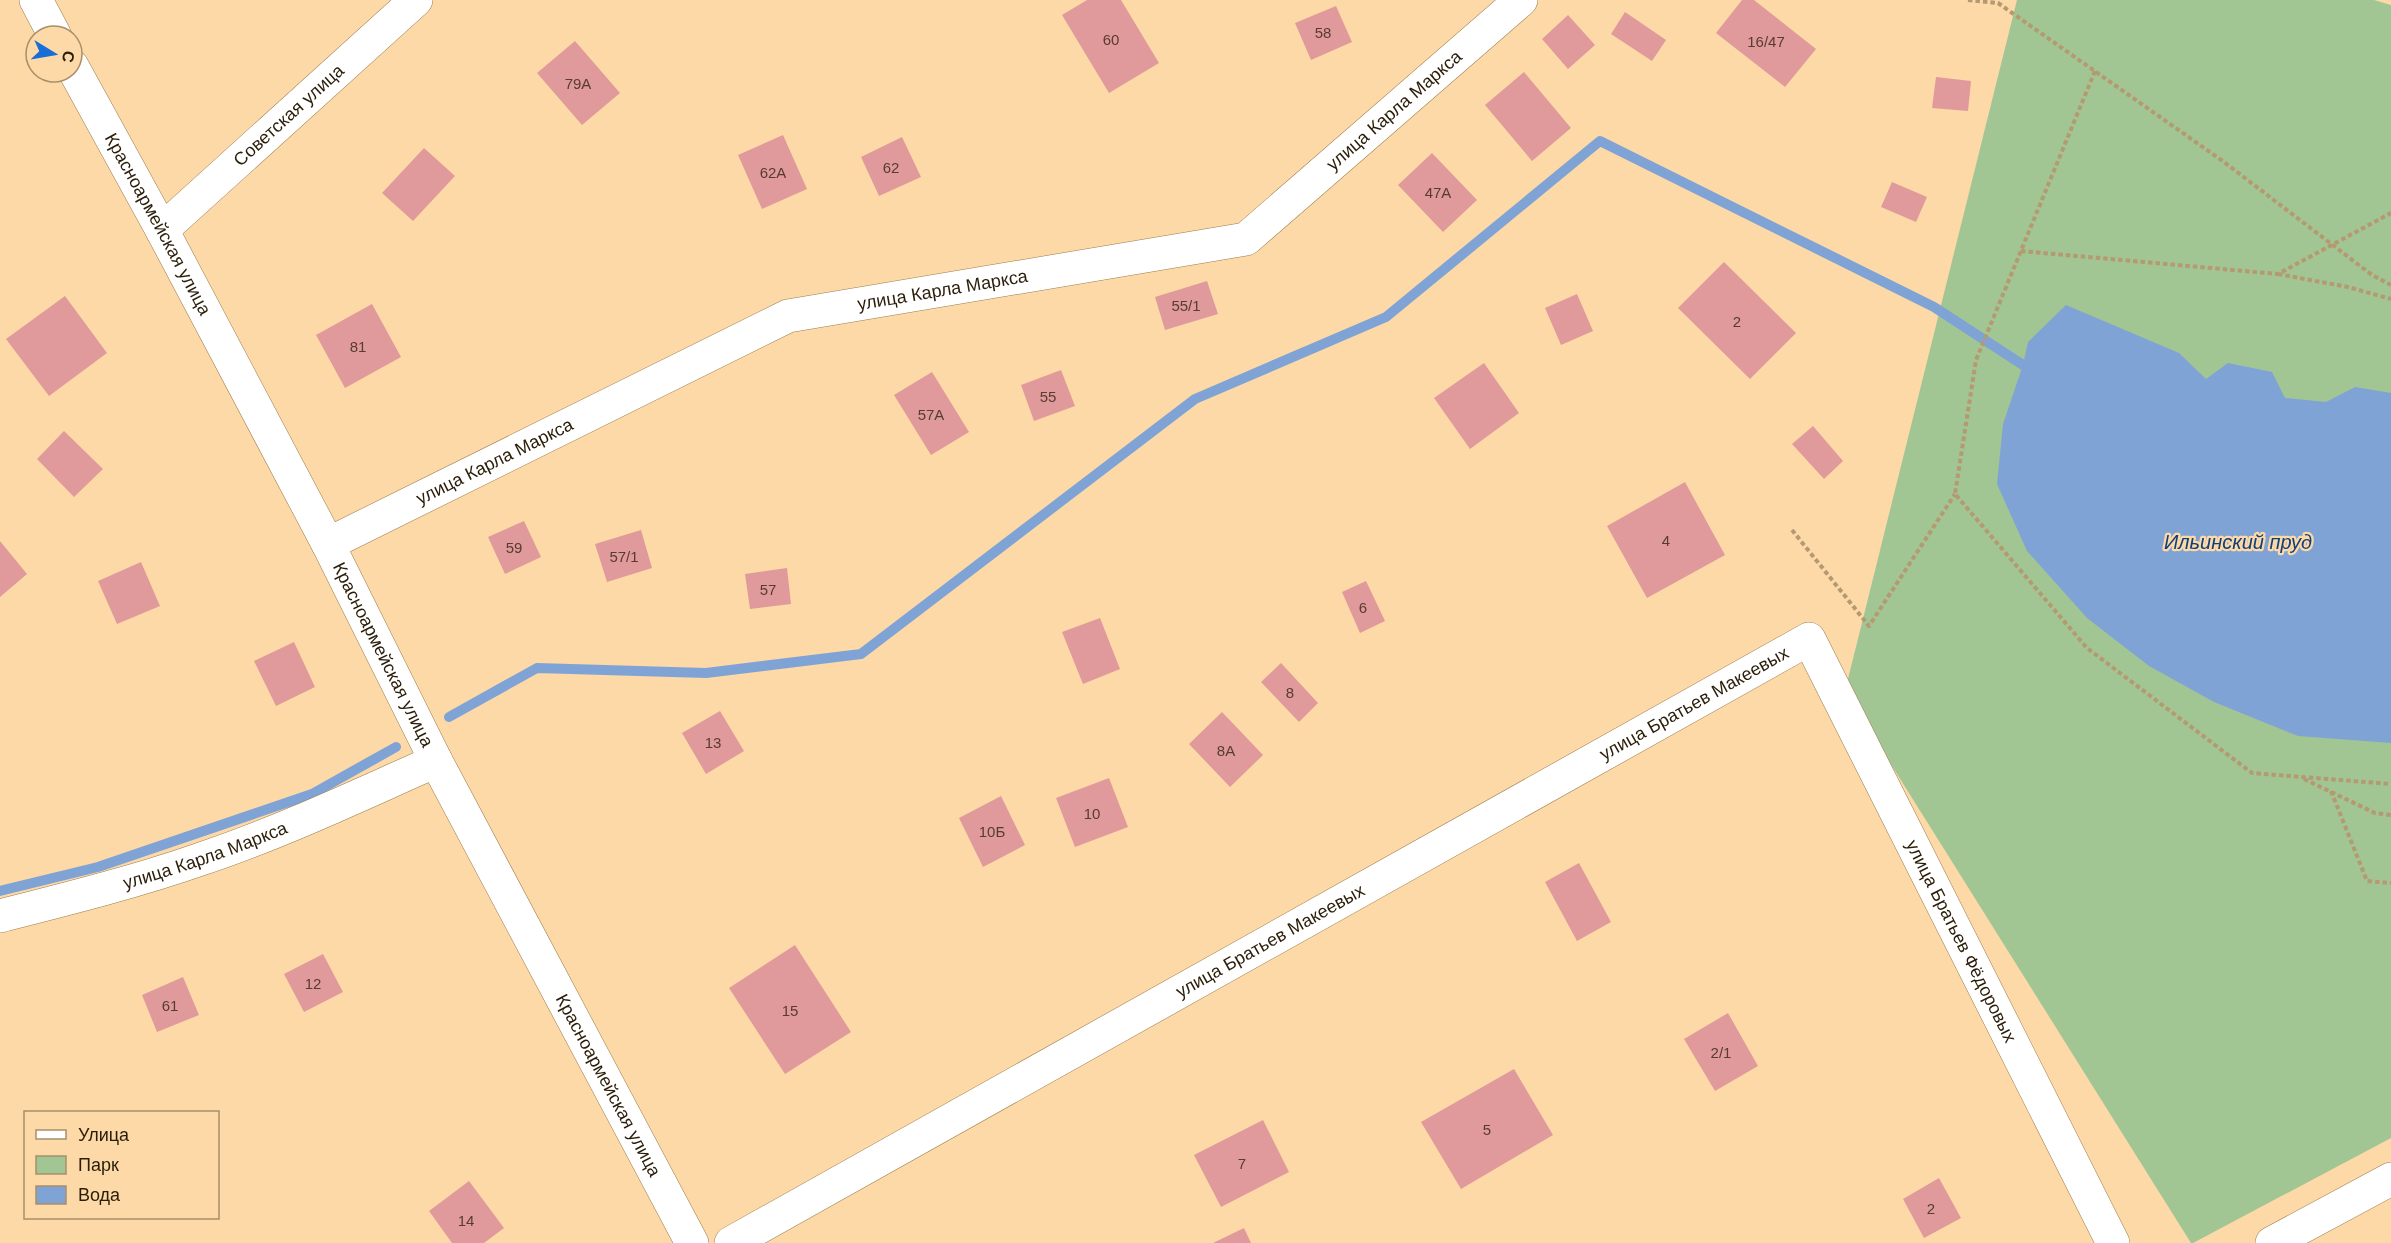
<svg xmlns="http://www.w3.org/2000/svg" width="2391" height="1243" font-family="Arial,sans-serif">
<rect width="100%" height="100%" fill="#fcd9a7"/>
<!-- green -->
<path fill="#a2c594" d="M2017,0H2374L2391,5V1138L2193,1243H2191L1845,691Z"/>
<!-- water -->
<path fill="#80a3d6" d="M2066,305L2179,353L2206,379L2228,363L2272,372L2285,398L2326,402L2355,387L2391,393V743L2298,736L2214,702L2149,666L2087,618L2027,551L1997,484L2003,424L2023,365L2028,342Z"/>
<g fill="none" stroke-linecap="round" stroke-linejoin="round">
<!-- stream -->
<path stroke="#80a3d6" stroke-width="10" d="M449,717L537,668L706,673L861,654L1195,399L1386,317L1600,141L1934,307L2023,365
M0,891L98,867L312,794L396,747"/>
</g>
<!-- building -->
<path fill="#e09a9c" d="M1087,0H1121L1159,63L1109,93L1062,15Z
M1742,0H1754L1816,49L1785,87L1716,33Z
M1336,6L1352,42L1311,60L1295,23Z
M1625,12L1666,40L1652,61L1611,34Z
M1568,15L1595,45L1568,69L1542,39Z
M575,41L620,93L582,125L537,73Z
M1524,72L1571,128L1532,161L1485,105Z
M1936,77L1971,81L1968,111L1932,108Z
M783,135L807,189L762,209L738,155Z
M902,137L921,177L879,196L861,157Z
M424,148L455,176L413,221L382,193Z
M1432,153L1477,200L1443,232L1398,185Z
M1892,182L1927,197L1916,222L1881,207Z
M1724,262L1796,333L1750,379L1678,308Z
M1207,281L1218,314L1165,330L1155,297Z
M1577,294L1593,331L1561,345L1545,308Z
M65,296L107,353L49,396L6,339Z
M372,304L401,357L345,388L316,335Z
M1484,363L1519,413L1470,449L1434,398Z
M1061,370L1075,406L1034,421L1021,385Z
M932,372L969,432L931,455L894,395Z
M1813,426L1843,461L1824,479L1792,444Z
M64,431L103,469L74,497L37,459Z
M1685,482L1725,555L1647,598L1607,526Z
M524,521L541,557L505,574L488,537Z
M641,530L652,568L607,582L595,544Z
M0,541L27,574L0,597Z
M141,562L160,606L117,624L98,581Z
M787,568L791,604L750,609L745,574Z
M1366,581L1385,621L1360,633L1342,592Z
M1100,618L1120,669L1083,684L1062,632Z
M294,642L315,687L276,706L254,661Z
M1281,663L1318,703L1299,722L1261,682Z
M720,711L744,751L706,774L682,733Z
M1222,712L1263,755L1230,787L1189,744Z
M1109,778L1128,827L1075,847L1056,798Z
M1001,796L1025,845L983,867L959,818Z
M1579,863L1611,922L1577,941L1545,882Z
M795,945L851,1032L785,1074L729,988Z
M323,954L343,992L304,1012L284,974Z
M183,977L199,1015L157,1032L142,995Z
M1728,1013L1758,1066L1715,1091L1684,1039Z
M1514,1069L1553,1135L1461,1189L1421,1122Z
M1263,1120L1289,1172L1221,1207L1194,1155Z
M1939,1178L1961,1218L1924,1238L1903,1199Z
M469,1181L504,1228L484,1243H452L429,1211Z
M1244,1228L1251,1243H1213Z"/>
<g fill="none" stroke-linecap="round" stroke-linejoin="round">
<!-- minor casing -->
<g stroke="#9c7d4d" stroke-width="34">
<g id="minor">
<path d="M36,0L55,36"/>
<path id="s1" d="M72,66L162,230L328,544L436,761L692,1243"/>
<path id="s2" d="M162,230L416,0"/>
<path id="s3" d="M328,544L788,316L1246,239L1521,0"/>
<path id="s4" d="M0,916C67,899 135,882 201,859C282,832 359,795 436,761"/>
<path id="s5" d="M731,1243L1809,639L2113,1243"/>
<path d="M2272,1243L2391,1179"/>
</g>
</g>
<!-- path -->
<path stroke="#b59971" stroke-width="4" stroke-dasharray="4.5 3" stroke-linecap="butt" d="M1968,0L1998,3L2224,162L2372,275L2391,285
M2095,71L1976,360L1955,494L2087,648L2252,773L2391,784
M2021,251L2278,274L2391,213
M2278,274L2348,287L2391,299
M1792,530L1869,626L1955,494
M2304,779L2375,813L2391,815
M2331,791L2367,881L2391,883"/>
<!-- minor -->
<use href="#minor" stroke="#fff" stroke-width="33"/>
</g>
<g text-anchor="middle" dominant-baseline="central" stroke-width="4.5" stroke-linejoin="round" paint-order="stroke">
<!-- number labels -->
<g font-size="15" fill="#583c2e">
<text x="1323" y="32">58</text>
<text x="1111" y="39">60</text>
<text x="1766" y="41">16/47</text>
<text x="578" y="83">79А</text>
<text x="891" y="167">62</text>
<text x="773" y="172">62А</text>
<text x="1438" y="192">47А</text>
<text x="1186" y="305">55/1</text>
<text x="1737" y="321">2</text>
<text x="358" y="346">81</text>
<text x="1048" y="396">55</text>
<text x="931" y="414">57А</text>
<text x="1666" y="540">4</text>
<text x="514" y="547">59</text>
<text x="624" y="556">57/1</text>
<text x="768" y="589">57</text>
<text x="1363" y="607">6</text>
<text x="1290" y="692">8</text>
<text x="713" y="742">13</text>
<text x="1226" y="750">8А</text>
<text x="1092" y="813">10</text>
<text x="992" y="831">10Б</text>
<text x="313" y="983">12</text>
<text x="170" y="1005">61</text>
<text x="790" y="1010">15</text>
<text x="1721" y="1052">2/1</text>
<text x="1487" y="1129">5</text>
<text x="1242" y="1163">7</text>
<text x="1931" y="1208">2</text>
<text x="466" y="1220">14</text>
</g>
<!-- street labels -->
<g font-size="18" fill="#2a1d09" stroke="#fcd9a7">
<text stroke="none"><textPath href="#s3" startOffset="1174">улица Карла Маркса</textPath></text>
<text stroke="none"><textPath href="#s2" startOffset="171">Советская улица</textPath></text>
<text stroke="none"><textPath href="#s1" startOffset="180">Красноармейская улица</textPath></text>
<text stroke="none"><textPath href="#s3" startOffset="670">улица Карла Маркса</textPath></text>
<text stroke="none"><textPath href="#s3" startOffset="186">улица Карла Маркса</textPath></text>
<text stroke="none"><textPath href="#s1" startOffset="666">Красноармейская улица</textPath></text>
<text stroke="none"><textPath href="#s5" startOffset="1104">улица Братьев Макеевых</textPath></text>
<text stroke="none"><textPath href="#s4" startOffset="214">улица Карла Маркса</textPath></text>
<text stroke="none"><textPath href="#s5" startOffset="618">улица Братьев Макеевых</textPath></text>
<text stroke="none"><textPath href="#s5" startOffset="1574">улица Братьев Фёдоровых</textPath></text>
<text stroke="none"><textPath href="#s1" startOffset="1152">Красноармейская улица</textPath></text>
</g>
<!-- water labels -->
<g font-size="20" font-style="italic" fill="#113f7c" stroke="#fcd9a7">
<text x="2238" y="542">Ильинский пруд</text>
</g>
</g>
<!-- legend -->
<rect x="24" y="1111" width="195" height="108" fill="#fcd9a7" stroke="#a88e68" stroke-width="1.5"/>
<rect x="36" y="1130" width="30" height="9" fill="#ffffff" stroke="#a88e68" stroke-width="1.5"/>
<text x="78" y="1141" font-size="18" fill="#2a1d09">Улица</text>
<rect x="36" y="1156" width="30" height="18" fill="#a2c594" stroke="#a88e68" stroke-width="1.5"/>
<text x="78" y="1171" font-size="18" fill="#2a1d09">Парк</text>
<rect x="36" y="1186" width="30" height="18" fill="#80a3d6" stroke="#a88e68" stroke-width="1.5"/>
<text x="78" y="1201" font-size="18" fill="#2a1d09">Вода</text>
<!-- north arrow -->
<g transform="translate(54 54) rotate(101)"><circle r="28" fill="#fcd9a7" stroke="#a88e68" stroke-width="1.5"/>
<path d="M0-4.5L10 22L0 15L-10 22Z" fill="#196dd7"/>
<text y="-9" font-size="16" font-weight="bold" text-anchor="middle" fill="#2a1d09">С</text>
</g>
</svg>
